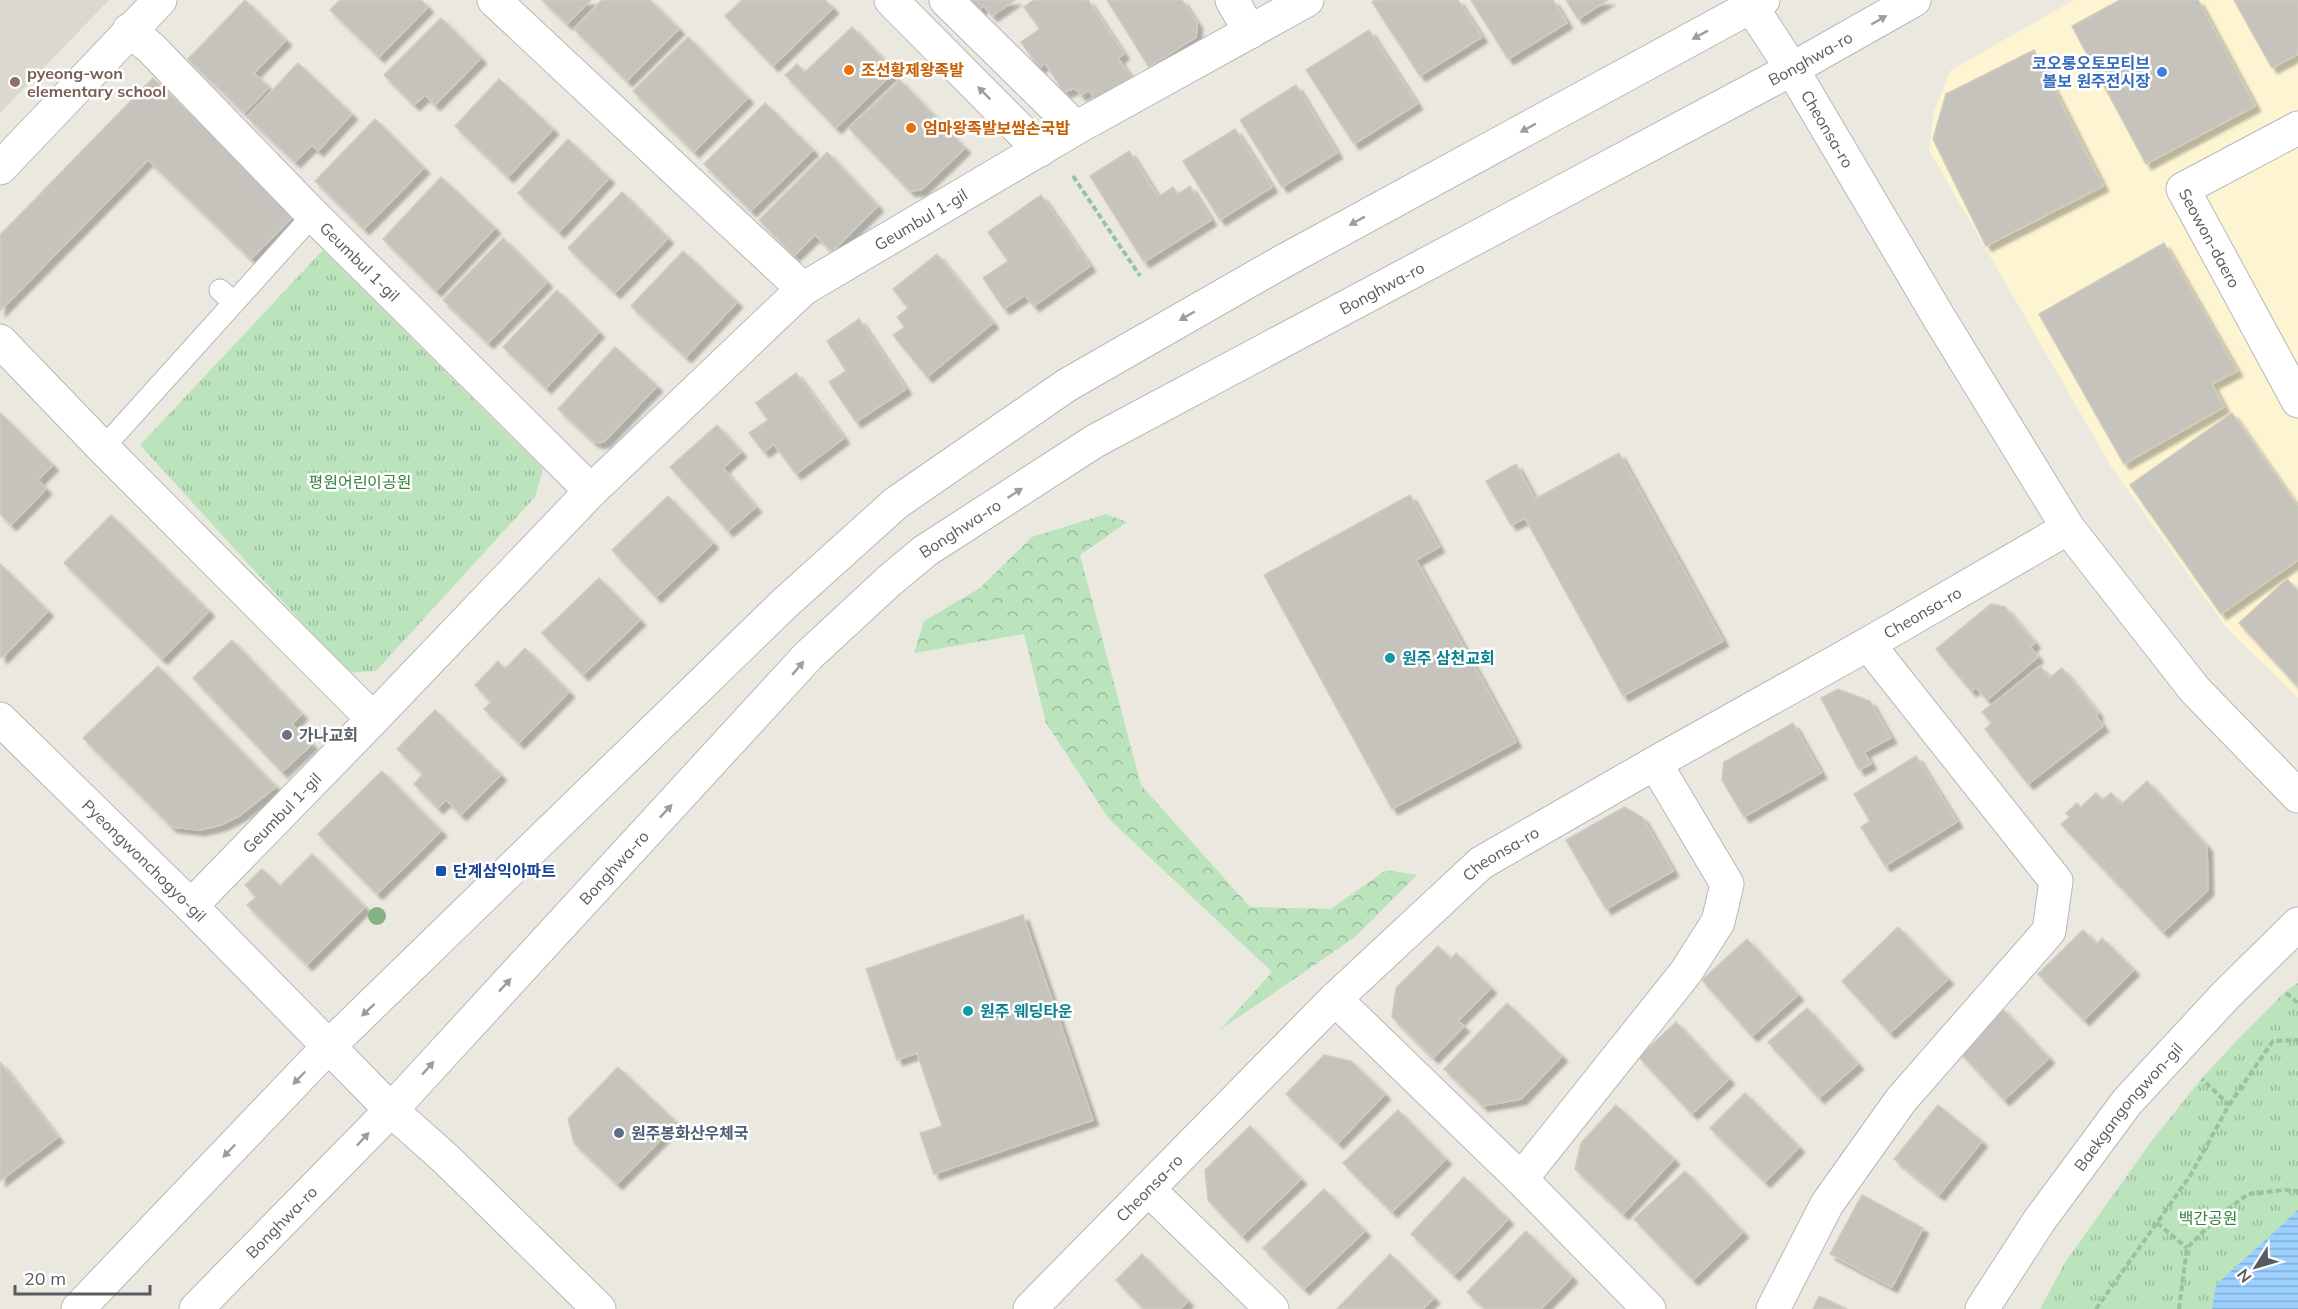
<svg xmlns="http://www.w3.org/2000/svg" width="2298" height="1309" font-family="Mulish,'Noto Sans KR',sans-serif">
<defs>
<pattern id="grass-tufts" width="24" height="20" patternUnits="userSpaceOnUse" patternTransform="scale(1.5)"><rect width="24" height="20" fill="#bbe4bc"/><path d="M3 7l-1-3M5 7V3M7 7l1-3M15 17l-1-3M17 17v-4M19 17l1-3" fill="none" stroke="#9bbc9c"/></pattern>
<pattern id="forest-crowns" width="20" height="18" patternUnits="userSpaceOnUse" patternTransform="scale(1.5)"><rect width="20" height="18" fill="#bbe4bc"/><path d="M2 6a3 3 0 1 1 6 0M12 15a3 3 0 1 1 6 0" fill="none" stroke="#9bbc9c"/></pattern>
<pattern id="water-rules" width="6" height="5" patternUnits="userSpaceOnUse" patternTransform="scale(1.5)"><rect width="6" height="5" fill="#9cd0ff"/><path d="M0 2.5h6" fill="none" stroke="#82acd2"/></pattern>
<filter id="shadow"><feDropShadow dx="5.5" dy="5.5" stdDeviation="1.5" flood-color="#0004"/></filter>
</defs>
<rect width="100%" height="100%" fill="#ebe9df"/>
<!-- commercial -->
<path fill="#fdf5d2" d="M2074,0H2298V698L2226,627L2112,468L1929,150L1934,112L1951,70Z"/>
<!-- education -->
<path fill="#dbd8cd" d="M0,0H109L0,113Z"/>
<!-- grass -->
<path fill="url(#grass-tufts)" d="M323,250L543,469L535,497L376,671L348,673L140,445Z
M2298,983V1309H2040L2066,1261L2150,1143L2202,1078L2241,1036L2285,992Z"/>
<!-- forest -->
<path fill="url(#forest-crowns)" d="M1106,514L1127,522L1080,555L1141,785L1250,907L1331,909L1386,870L1417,875L1355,937L1220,1030L1272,972L1109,819L1046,723L1024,634L914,653L924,621L980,588L1032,537Z"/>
<!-- water -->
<path fill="url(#water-rules)" d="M2298,1210V1309H2212L2216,1285Z"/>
<!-- building -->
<path fill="#c6c3bc" stroke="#d0cbbd" stroke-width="1.5" filter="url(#shadow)" d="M245,0L286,40L254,73L269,87L244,113L188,59Z
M340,0H421L428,7L379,57L330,10Z
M542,0H591L567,24Z
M602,0H650L679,29L627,81L574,29Z
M742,0H825L833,8L773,66L725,16Z
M967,0H1015L992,16L984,6L975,12Z
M1034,0H1088L1124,54L1118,58L1132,79L1097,102L1089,90L1081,95L1075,88L1064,92L1045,63L1039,68L1021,42L1040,29L1024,7Z
M1107,0H1182L1197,23L1196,37L1149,67Z
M1375,0H1458L1482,37L1420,76L1372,2Z
M1471,0H1553L1567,23L1508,59Z
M1566,0H1608L1578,19Z
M2120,0H2198L2255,106L2146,164L2072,26Z
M2234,0H2298V54L2272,68Z
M441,18L481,58L435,105L425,95L414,105L384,75Z
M852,27L895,71L836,128L785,75L797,64L805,72Z
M1369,30L1417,104L1354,144L1306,70Z
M688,37L748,98L694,152L633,91Z
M2034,50L2103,186L1986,246L1933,139L1946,94Z
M298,63L352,114L318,151L312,145L295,162L247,117Z
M153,78L294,215L251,259L148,160L0,311V235Z
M499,79L553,129L508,177L455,126Z
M900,80L965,148L921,190L910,191L849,128Z
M1296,85L1337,153L1282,187L1240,120Z
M765,103L813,150L751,211L704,164Z
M375,119L424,168L364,229L315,181Z
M1235,129L1272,187L1220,220L1183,161Z
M568,139L609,178L559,232L518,193Z
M1129,151L1158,197L1173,187L1178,194L1190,186L1211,220L1144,262L1090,176Z
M827,152L878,206L832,252L815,235L794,256L759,220Z
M441,177L495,228L436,291L383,239Z
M622,192L668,238L615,293L568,248Z
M1041,195L1090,266L1034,306L1025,295L1004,309L983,278L1008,261L988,232Z
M503,238L547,282L488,343L443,300Z
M2164,243L2237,371L2212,384L2224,407L2124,464L2039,314Z
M683,251L737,302L686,357L631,306Z
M937,254L993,323L927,377L893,335L905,327L897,317L908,308L893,289Z
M557,290L599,332L546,388L503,347Z
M859,319L906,389L856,422L829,382L846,371L827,341Z
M615,347L657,386L605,441L599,443L593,441L558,409Z
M796,373L844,438L796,474L774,444L764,452L749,433L768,420L756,403Z
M0,413L53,465L38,480L46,489L11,525L0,514Z
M2232,413L2298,507V560L2221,614L2130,485Z
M717,425L741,452L723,468L756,507L728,531L670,467Z
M1619,453L1723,641L1623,696L1525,518L1511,525L1486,481L1516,464L1535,499Z
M1410,495L1439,547L1416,560L1516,742L1392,809L1264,575Z
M668,496L713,543L656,597L612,550Z
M111,515L209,611L162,659L64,563Z
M0,564L48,611L2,658L0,656Z
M599,578L640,620L583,675L542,633Z
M2287,579L2298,591V687L2239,623Z
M1991,604L2005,607L2035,643L2030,647L2038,657L1987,700L1976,687L1971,691L1936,649Z
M232,640L302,714L292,724L312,744L282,772L193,678Z
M525,648L569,692L519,743L484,709L491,702L475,685L498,661L505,669Z
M158,666L276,787L239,816L221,825L200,830L172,827L83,738Z
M2040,666L2049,678L2062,668L2098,713L2096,716L2103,726L2028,784L1985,729L1992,723L1982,712Z
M1838,689L1870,701L1891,738L1864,752L1871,764L1859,770L1821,698Z
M435,710L501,775L461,815L446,800L438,808L414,784L423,774L397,749Z
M1793,723L1821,773L1744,817L1722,780L1724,762Z
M1916,756L1957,822L1885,866L1861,827L1870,821L1854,794Z
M382,771L441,831L377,894L318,834Z
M2147,781L2207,846L2208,890L2163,932L2061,824L2070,817L2066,813L2077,803L2081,807L2096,793L2103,800L2111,793L2122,804Z
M1624,807L1642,817L1673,871L1606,909L1566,840Z
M312,854L365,907L307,965L247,905L256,897L245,885L262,869L280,886Z
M1023,915L1093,1120L934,1174L920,1133L942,1126L917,1053L897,1060L866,969Z
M1898,927L1948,979L1890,1033L1842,981Z
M2083,930L2097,944L2102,938L2134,970L2084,1020L2038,974Z
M1747,939L1798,995L1752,1036L1702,980Z
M1438,946L1451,959L1456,953L1491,988L1458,1021L1464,1026L1433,1058L1392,1017L1396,988Z
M1507,1003L1562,1056L1521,1099L1483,1106L1444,1069Z
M2001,1007L2049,1058L2004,1100L1957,1049Z
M1807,1008L1858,1064L1819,1098L1768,1042Z
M1676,1022L1729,1079L1692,1114L1639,1057Z
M1324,1055L1351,1061L1385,1094L1338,1143L1286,1094Z
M0,1062L58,1137L0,1181Z
M618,1067L677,1123L617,1184L574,1143L568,1119Z
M1745,1093L1799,1147L1765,1182L1710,1128Z
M1616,1105L1674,1159L1623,1214L1575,1169L1581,1143Z
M1938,1105L1982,1141L1939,1195L1894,1159Z
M1398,1110L1446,1159L1392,1212L1343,1163Z
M1250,1126L1301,1179L1242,1236L1208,1200L1205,1170Z
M1685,1171L1743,1232L1693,1280L1634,1219Z
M1464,1177L1508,1219L1454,1275L1411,1234Z
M1324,1189L1365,1231L1304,1289L1263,1248Z
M1862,1195L1923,1228L1892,1287L1830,1254Z
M1526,1231L1572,1277L1541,1309H1485L1467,1292Z
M1142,1254L1188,1301L1180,1309H1144L1116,1280Z
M1390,1254L1434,1298L1423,1309H1337Z
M1819,1296L1847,1309H1813Z"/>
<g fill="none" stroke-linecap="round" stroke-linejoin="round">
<!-- service casing -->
<g stroke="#b5b7bc" stroke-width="23">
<path id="service" d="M220,290L234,303
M103,448L313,215"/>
</g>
<!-- pedestrian casing -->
<g stroke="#b5b7bc" stroke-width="35">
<path id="pedestrian" d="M129,30L151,48L313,215"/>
</g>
<!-- minor casing -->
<g stroke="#b5b7bc" stroke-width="35">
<g id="minor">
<path d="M494,0L803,289"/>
<path d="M891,0L1040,150"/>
<path d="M946,0L1076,128"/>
<path d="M1232,0L1250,32"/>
<path id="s1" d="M2298,128L2183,189L2298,401"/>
<path d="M0,168L160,0"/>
<path id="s2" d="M313,215L591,491"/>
<path d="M0,341L103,448L373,719"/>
<path id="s3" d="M191,906L373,719L591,491L803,289L1076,128L1307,0"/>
<path d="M1335,999L1521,1179L1649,1309"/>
<path d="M1521,1179L1686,972L1718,922L1727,884L1655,763"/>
<path d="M1148,1189L1272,1309"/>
<path id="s4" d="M1030,1309L1335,999L1481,863L1655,763L1868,644L2068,528"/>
<path d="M1773,1309L1827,1204L1901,1100L2049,931L2056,881L1868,644"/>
</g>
</g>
<!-- tertiary casing -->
<g stroke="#b5b7bc" stroke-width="35">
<g id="tertiary">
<path id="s5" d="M1747,0L1792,69L1941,321L2068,528L2195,690L2298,796"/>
<path id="s6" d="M0,719L191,906L391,1110L446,1159L599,1309"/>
<path d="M78,1309L328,1047L784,604L896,503L1067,385L1280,263L1763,0"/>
<path id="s7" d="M196,1309L391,1110L808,656L889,581L925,551L1095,441L1792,69L1914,0"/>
<path id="s8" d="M1982,1309L2039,1221L2127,1102L2225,996L2298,924"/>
</g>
</g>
<!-- path -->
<path stroke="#94c4a3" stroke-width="4" stroke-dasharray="6 3" stroke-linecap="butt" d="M1073,176L1140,276
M2286,993L2298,1003
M2229,1105L2273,1041L2298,1040
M2157,1223L2187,1248
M2096,1309L2190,1176L2229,1105L2202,1079
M2179,1309L2187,1248L2220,1215L2248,1194L2285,1190L2298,1191"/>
<!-- service -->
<use href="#service" stroke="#fff" stroke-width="21"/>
<!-- pedestrian -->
<use href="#pedestrian" stroke="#fff" stroke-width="33"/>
<!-- minor -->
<use href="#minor" stroke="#fff" stroke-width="33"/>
<!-- tertiary -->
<use href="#tertiary" stroke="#fff" stroke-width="33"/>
</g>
<!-- trees -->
<circle fill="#86b184" cx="377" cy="916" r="9"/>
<!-- one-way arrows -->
<defs><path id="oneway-solid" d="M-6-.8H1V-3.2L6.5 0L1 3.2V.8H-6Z" transform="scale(1.5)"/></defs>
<g fill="#9b9da0">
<use href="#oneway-solid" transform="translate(1879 20) rotate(-30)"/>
<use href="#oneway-solid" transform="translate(1700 35) rotate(151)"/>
<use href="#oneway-solid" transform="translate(984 93) rotate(-135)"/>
<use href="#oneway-solid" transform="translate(1528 128) rotate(151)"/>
<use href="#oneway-solid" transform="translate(1357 221) rotate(151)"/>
<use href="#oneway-solid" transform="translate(1187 316) rotate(150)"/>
<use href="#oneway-solid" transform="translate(1015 493) rotate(-33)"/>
<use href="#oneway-solid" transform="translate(798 668) rotate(-50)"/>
<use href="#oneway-solid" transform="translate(666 811) rotate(-47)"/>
<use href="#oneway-solid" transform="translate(505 985) rotate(-47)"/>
<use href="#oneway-solid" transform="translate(368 1010) rotate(137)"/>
<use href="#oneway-solid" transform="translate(428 1068) rotate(-48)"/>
<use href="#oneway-solid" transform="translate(299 1078) rotate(134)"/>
<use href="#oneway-solid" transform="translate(363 1139) rotate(-47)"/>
<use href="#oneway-solid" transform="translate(229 1151) rotate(134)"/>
</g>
<!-- markers -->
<g fill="#e8710a" stroke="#fff" stroke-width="2">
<circle cx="849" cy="70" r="6"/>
<circle cx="911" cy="128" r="6"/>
</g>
<circle fill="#3f7fe0" stroke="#fff" stroke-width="2" cx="2162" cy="72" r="6"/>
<circle fill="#8d6e63" stroke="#fff" stroke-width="2" cx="15" cy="82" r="6"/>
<g fill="#0f9aa8" stroke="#fff" stroke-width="2">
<circle cx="1390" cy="658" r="6"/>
<circle cx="968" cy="1011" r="6"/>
</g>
<circle fill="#6b7280" stroke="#fff" stroke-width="2" cx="287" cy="735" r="6"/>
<rect fill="#1a4fb4" stroke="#fff" stroke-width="2" x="435" y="865" width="12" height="12" rx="3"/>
<circle fill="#5c6f8a" stroke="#fff" stroke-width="2" cx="619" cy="1133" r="6"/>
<g text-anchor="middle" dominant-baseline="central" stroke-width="5" stroke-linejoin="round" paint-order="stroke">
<!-- street labels -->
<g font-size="16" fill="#585b60" stroke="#fff">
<text stroke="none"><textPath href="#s7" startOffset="2066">Bonghwa-ro</textPath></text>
<text stroke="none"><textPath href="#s5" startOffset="152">Cheonsa-ro</textPath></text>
<text stroke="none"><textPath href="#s3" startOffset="1006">Geumbul 1-gil</textPath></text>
<text stroke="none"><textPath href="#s1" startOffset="186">Seowon-daero</textPath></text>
<text stroke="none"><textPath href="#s2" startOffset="66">Geumbul 1-gil</textPath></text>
<text stroke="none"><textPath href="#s7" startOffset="1580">Bonghwa-ro</textPath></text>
<text stroke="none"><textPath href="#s7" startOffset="1094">Bonghwa-ro</textPath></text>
<text stroke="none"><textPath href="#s4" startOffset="1142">Cheonsa-ro</textPath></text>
<text stroke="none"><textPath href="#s3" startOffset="130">Geumbul 1-gil</textPath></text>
<text stroke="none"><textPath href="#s4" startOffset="656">Cheonsa-ro</textPath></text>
<text stroke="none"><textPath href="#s6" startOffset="202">Pyeongwonchogyo-gil</textPath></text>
<text stroke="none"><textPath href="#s7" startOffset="608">Bonghwa-ro</textPath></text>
<text stroke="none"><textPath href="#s8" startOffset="250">Baekgangongwon-gil</textPath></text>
<text stroke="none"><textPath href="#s4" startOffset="170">Cheonsa-ro</textPath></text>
<text stroke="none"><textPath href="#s7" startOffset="122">Bonghwa-ro</textPath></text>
</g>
<!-- shop labels -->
<g font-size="16" font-weight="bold" fill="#366cbe" stroke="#fff" text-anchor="end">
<text x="2150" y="63">코오롱오토모티브<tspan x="2150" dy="18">볼보 원주전시장</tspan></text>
</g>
<!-- food labels -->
<g font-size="16" font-weight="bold" fill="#c56008" stroke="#fff" text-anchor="start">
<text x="861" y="70">조선황제왕족발</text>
<text x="923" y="128">엄마왕족발보쌈손국밥</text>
</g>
<!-- education labels -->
<g font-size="16" font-weight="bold" fill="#785e54" stroke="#fff" text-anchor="start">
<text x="27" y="73">pyeong-won<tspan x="27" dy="18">elementary school</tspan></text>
</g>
<!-- park labels -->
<g font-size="16" fill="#34833a" stroke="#fff">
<text x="360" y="482">평원어린이공원</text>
<text x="2208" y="1218">백간공원</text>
</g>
<!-- culture labels -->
<g font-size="16" font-weight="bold" fill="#0d838f" stroke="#fff" text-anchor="start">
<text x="1402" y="658">원주 삼천교회</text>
<text x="980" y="1011">원주 웨딩타운</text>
</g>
<!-- worship labels -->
<g font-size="16" font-weight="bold" fill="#5b616d" stroke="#fff" text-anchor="start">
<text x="299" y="735">가나교회</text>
</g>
<!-- transit labels -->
<g font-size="16" font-weight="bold" fill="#164399" stroke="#fff" text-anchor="start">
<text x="453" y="871">단계삼익아파트</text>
</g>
<!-- service labels -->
<g font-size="16" font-weight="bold" fill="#4e5e75" stroke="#fff" text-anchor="start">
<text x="631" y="1133">원주봉화산우체국</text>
</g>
</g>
<!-- north arrow -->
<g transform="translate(2256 1267) rotate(233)" stroke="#ffffff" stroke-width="4.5" paint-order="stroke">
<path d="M0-4.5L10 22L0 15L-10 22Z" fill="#585b60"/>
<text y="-9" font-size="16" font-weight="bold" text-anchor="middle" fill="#585b60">N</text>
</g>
<!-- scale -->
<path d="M15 1285v9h135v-9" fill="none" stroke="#585b60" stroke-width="3"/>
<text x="24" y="1285" font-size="18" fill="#585b60" stroke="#ffffff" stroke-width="4.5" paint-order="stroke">20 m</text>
</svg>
